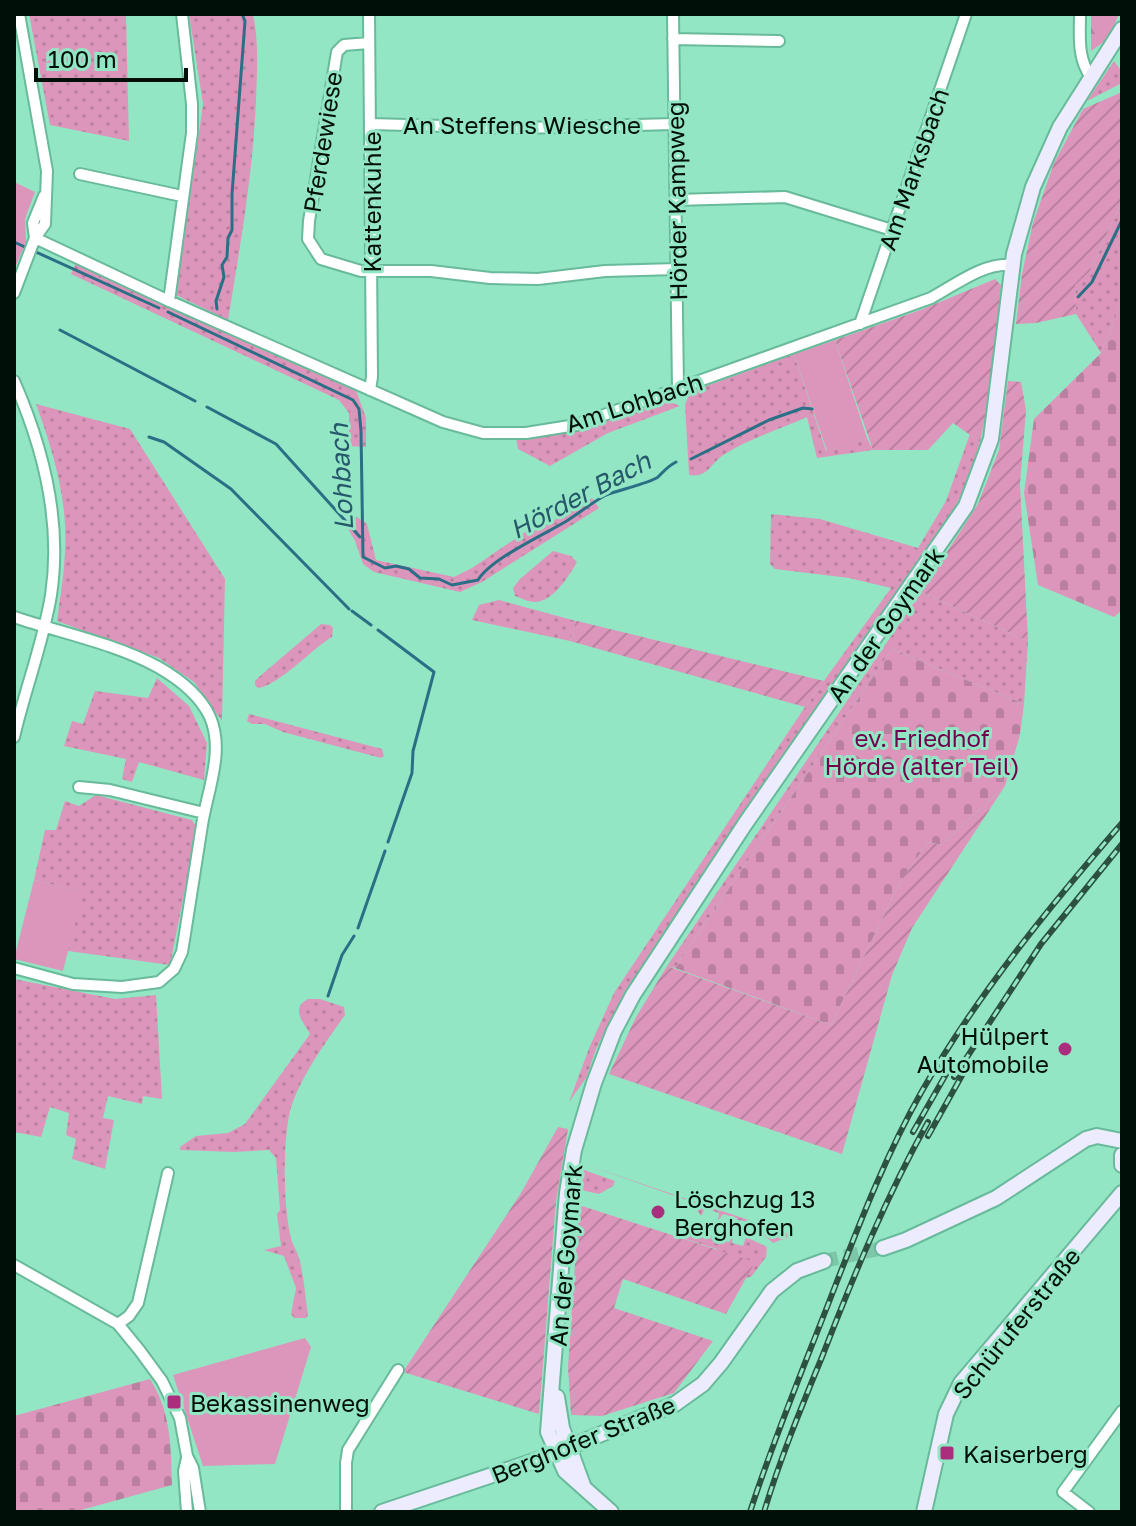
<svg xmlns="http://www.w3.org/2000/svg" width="1136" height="1526" font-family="'Golos Text',sans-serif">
<defs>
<pattern id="grass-dots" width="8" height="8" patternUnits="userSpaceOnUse" patternTransform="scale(2)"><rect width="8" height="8" fill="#dc96bb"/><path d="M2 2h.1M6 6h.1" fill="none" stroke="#bb809f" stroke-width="1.8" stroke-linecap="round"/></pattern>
<pattern id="forest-firs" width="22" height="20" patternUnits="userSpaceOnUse" patternTransform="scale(2)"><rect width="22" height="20" fill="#dc96bb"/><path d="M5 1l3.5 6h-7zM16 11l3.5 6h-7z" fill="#bb809f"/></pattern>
<pattern id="cemetery-stones" width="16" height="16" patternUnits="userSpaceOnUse" patternTransform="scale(2)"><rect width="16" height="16" fill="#dc96bb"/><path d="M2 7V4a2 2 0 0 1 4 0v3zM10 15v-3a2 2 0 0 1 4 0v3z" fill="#bb809f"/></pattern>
<pattern id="garden-furrows" width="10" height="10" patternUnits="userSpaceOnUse" patternTransform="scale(2)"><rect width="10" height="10" fill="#dc96bb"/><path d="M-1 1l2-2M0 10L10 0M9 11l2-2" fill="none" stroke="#bb809f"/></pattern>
</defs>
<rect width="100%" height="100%" fill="#93e6c4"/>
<!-- grass -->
<path fill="url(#grass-dots)" d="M29,14H126L129,141L50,125Z
M189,14H253C259,42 257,72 256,100C253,174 240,247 228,320L176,295L203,104Z
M1114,61L1122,72V83L1087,101Z
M1122,201V301L1101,353L1076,314L1075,284L1090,271Z
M76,263L356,390L366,418V447L349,446V413L339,400L71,274Z
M794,354L826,451L867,438L873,450L817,458L807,417C781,429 750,438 725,454C710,463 709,478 689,475L685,405L690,392Z
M656,401L670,402L680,406L608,433L550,466L518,449L516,438C566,434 609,418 656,401Z
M36,404L130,429L225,579L222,721L194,682L159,658L57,621C60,598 64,575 65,552C68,500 53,451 36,404Z
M970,434L980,442L970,477L945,527L881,614L625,991L596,1049L586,1078L569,1102L590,1046L614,993L805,707L891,588L849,578L775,569L770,564L771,514L820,519L918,548L946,501Z
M592,498L599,508L482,582L460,592L374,572L363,564L355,541L344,522L357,517L367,524L376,560L454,577L472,568L537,524L551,522Z
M553,551L571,556L577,562C569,576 552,603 534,602C528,602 521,598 515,596L513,588L520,579Z
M921,592L1028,641L1024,704L892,649L675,968L667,966Z
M499,600L576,621L570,641L472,620L479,605Z
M321,624L330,625L333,628L332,637C313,648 278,686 258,688L255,685V681L259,677Z
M157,678L189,706L207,743L204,780L139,762L132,782L122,779L126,759L64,746L72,721L83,724L95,691L148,698Z
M249,714L382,749L384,756L381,758L283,732L265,724H252L247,721Z
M96,795L192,820L197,828L170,965L68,951L82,892L34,880L45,830H56L65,801L79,806Z
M14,979L115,999L156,995L162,1099L143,1096L142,1104L108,1096L103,1118L114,1120L105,1169L72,1159L76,1139L66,1135L69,1113L50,1107L41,1137L14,1132Z
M308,999H320L344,1007L345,1015C325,1043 304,1072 292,1104C282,1134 283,1207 291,1238C292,1244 296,1249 298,1255C304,1274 305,1296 308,1315L306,1318H294L291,1314L296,1288L284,1256L264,1250L281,1246L277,1214L280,1210L276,1158L269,1150L234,1152L180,1150V1147L196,1136L228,1133L245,1124L310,1034C303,1021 290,1009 308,999Z
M584,1164L793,1235L773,1243L766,1237L752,1233L754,1224L740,1220L737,1227V1218L723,1214L718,1221L719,1213L705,1208L701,1216L692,1202Z
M584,1170L615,1181L613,1186L599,1194L581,1190Z
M685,1227L711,1236L715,1229V1237L729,1242L733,1235L732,1243L743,1246L746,1237L767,1247L766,1257L751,1277L740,1278L717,1249L682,1238Z"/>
<!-- forest -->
<path fill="url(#forest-firs)" d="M1091,14H1119L1108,39L1091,51Z"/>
<!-- cemetery -->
<path fill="url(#cemetery-stones)" d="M1122,301V610L1114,617L1038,585L1024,493L1034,419L1101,353Z
M892,649L1024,704L1020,735L1005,786L941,845L928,842L899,884L831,1025L675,968Z
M150,1379C171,1412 171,1446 172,1485L74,1512H14V1416Z"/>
<!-- park -->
<path fill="#dc96bb" d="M14,182L35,192L25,219L26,242L14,270Z
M835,340L867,438L827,451L794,354Z
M34,880L83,892L63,971L14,959Z
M305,1338L311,1347L275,1464L203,1466L173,1375Z"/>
<!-- garden -->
<path fill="url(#garden-furrows)" d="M1122,92V201L1090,271L1075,285L1076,314L1036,323L1016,324L1022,274L1033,223L1054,163L1083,109Z
M995,279L1001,285L989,399L980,442L953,423L928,450H873L835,340L923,309Z
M1008,381L1021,382L1026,410L1020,484L1028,641L921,592L978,504L999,450Z
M576,621H577L824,681L805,707L570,641Z
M1005,786L912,928L892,975L842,1154L609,1074L636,1017L667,966L831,1025L899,884L928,842L941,845Z
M558,1127L568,1129L556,1201L539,1414L403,1372L521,1193Z
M579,1205L755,1262L726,1314L623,1279L614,1308L713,1341L674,1393L602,1416L571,1415L568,1367Z"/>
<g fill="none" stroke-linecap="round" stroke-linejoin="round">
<!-- stream -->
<path stroke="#2a6f85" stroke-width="3" d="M14,242L159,308
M1078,297L1092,282L1122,220
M217,309L216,301L224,277L222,265L227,257L228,238L232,230V194L245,21L242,14
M168,312L353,400L359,409L361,431L363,557L385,568L396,566L409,569L420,578L439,579L452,585L478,580C491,559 541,536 565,522C578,514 594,501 606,495C616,491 653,482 658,477C664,471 668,466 676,462
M60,330L195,401
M207,407L276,444L360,537
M149,437L164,442L231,489L349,609
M691,459L769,420L803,408L812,409
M352,611L371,625
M378,630L434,672L413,751L412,773L388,842
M358,928L385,851
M328,996L342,955L354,936"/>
<!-- secondary-tunnel -->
<path stroke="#7dc6a8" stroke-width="14" stroke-dasharray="14 7" stroke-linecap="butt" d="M824,1261L883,1248"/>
<!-- street casing -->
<g stroke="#68ba9a" stroke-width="14">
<path id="street" d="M369,14L372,377L370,390
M673,14L678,389
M1080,14C1080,36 1077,58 1091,77
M673,39L779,41
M369,43L344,45L337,52L309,221L308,239L321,259L361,271H431L490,278L538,279L605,271L677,269
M370,124L521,128L674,124
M80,174L182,196
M675,200L785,197L892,230
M35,238L169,301L443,422L483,433H526L576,425L931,298C955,285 984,262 1012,265
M35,238L33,223L44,196
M14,293L35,238L45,224L47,171L19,14
M169,301L192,133V104L182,14
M860,324L966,14
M14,381C43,447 62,523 51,595C43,644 25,689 14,737
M14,617C61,633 114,643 158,667C179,679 200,695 210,717C225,751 207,792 202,825C195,868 189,910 182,952L174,969L159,982L122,987L73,984L14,968
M79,787L110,790L204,813
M14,1265L118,1324L140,1351L162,1381L180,1418L187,1456L193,1468L200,1512
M118,1324L129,1316L138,1303L168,1173
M187,1458L184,1471L187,1512
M346,1512V1463L348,1450L398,1370
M1089,1512L1063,1492L1122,1411"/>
</g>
<!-- secondary casing -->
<g stroke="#68ba9a" stroke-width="18">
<path id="secondary" d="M1122,1155V1165
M883,1248L906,1240L996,1198L1086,1139L1097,1136L1122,1141
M557,1397L562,1428L584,1488
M382,1512L540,1459L675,1404L703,1384L721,1363L772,1291L797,1271L824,1261
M611,1512L565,1471L548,1432L567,1193L574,1150L594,1083L614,1031L633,995L745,824L966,506L991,439L1014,254L1033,187L1060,127L1122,29
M924,1512L946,1414L961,1383L1122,1193"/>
</g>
<!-- street -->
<use href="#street" stroke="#fff" stroke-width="10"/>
<!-- secondary -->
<use href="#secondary" stroke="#ececfe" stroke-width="14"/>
<!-- rail casing -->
<g stroke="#2d5141" stroke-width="6">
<path id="rail" d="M954,1077L1041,944L1122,844
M913,1132L953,1062
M928,1136L965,1070
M750,1512C773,1441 802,1371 829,1302C857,1230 884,1158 922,1091C977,995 1050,906 1122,823
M764,1512C780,1459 801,1408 822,1357C853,1277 886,1197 928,1122"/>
</g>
<!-- rail -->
<use href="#rail" stroke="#93e6c4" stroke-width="3" stroke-dasharray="9" stroke-linecap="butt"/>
</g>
<!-- markers -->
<g fill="#ab2d7d" stroke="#93e6c4" stroke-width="3">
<circle cx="1065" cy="1049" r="8"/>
<circle cx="658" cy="1212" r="8"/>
<rect x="166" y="1394" width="16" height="16" rx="4"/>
<rect x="939" y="1445" width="16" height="16" rx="4"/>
</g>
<g text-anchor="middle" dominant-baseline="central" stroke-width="6" stroke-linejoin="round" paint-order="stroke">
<!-- street labels -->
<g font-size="24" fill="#001008" stroke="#93e6c4">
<text x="522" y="124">An Steffens Wiesche</text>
<text transform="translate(322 142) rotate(-81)">Pferdewiese</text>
<text transform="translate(913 169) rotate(-71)">Am Marksbach</text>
<text transform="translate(676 201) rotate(-91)">Hörder Kampweg</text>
<text transform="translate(371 202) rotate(-90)">Kattenkuhle</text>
<text transform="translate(634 402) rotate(-18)">Am Lohbach</text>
<text transform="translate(885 624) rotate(-55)">An der Goymark</text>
<text transform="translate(565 1255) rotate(-85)">An der Goymark</text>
<text transform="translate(1016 1323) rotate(-51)">Schüruferstraße</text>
<text transform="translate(583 1439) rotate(-22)">Berghofer Straße</text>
</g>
<!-- park labels -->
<g font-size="24" fill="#71004e" stroke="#93e6c4">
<text x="922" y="737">ev. Friedhof<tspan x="922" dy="28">Hörde (alter Teil)</tspan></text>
</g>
<!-- poi labels -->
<g font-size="24" fill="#001008" stroke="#93e6c4" text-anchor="start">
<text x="1049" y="1035" text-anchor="end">Hülpert<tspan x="1049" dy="28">Automobile</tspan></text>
<text x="674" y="1198">Löschzug 13<tspan x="674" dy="28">Berghofen</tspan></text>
<text x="190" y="1402">Bekassinenweg</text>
<text x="963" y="1453">Kaiserberg</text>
</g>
<!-- water labels -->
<g font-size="26" font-style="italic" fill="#26586b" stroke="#93e6c4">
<text transform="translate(341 477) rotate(-93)">Lohbach</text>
<text transform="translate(580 495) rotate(-28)">Hörder Bach</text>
</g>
</g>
<!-- border -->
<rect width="1136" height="1526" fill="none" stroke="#001008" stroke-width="32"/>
<!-- scale -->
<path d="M36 68v12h150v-12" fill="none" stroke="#001008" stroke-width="4"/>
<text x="48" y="68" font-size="24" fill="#001008" stroke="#93e6c4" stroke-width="6" paint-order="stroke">100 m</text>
</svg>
